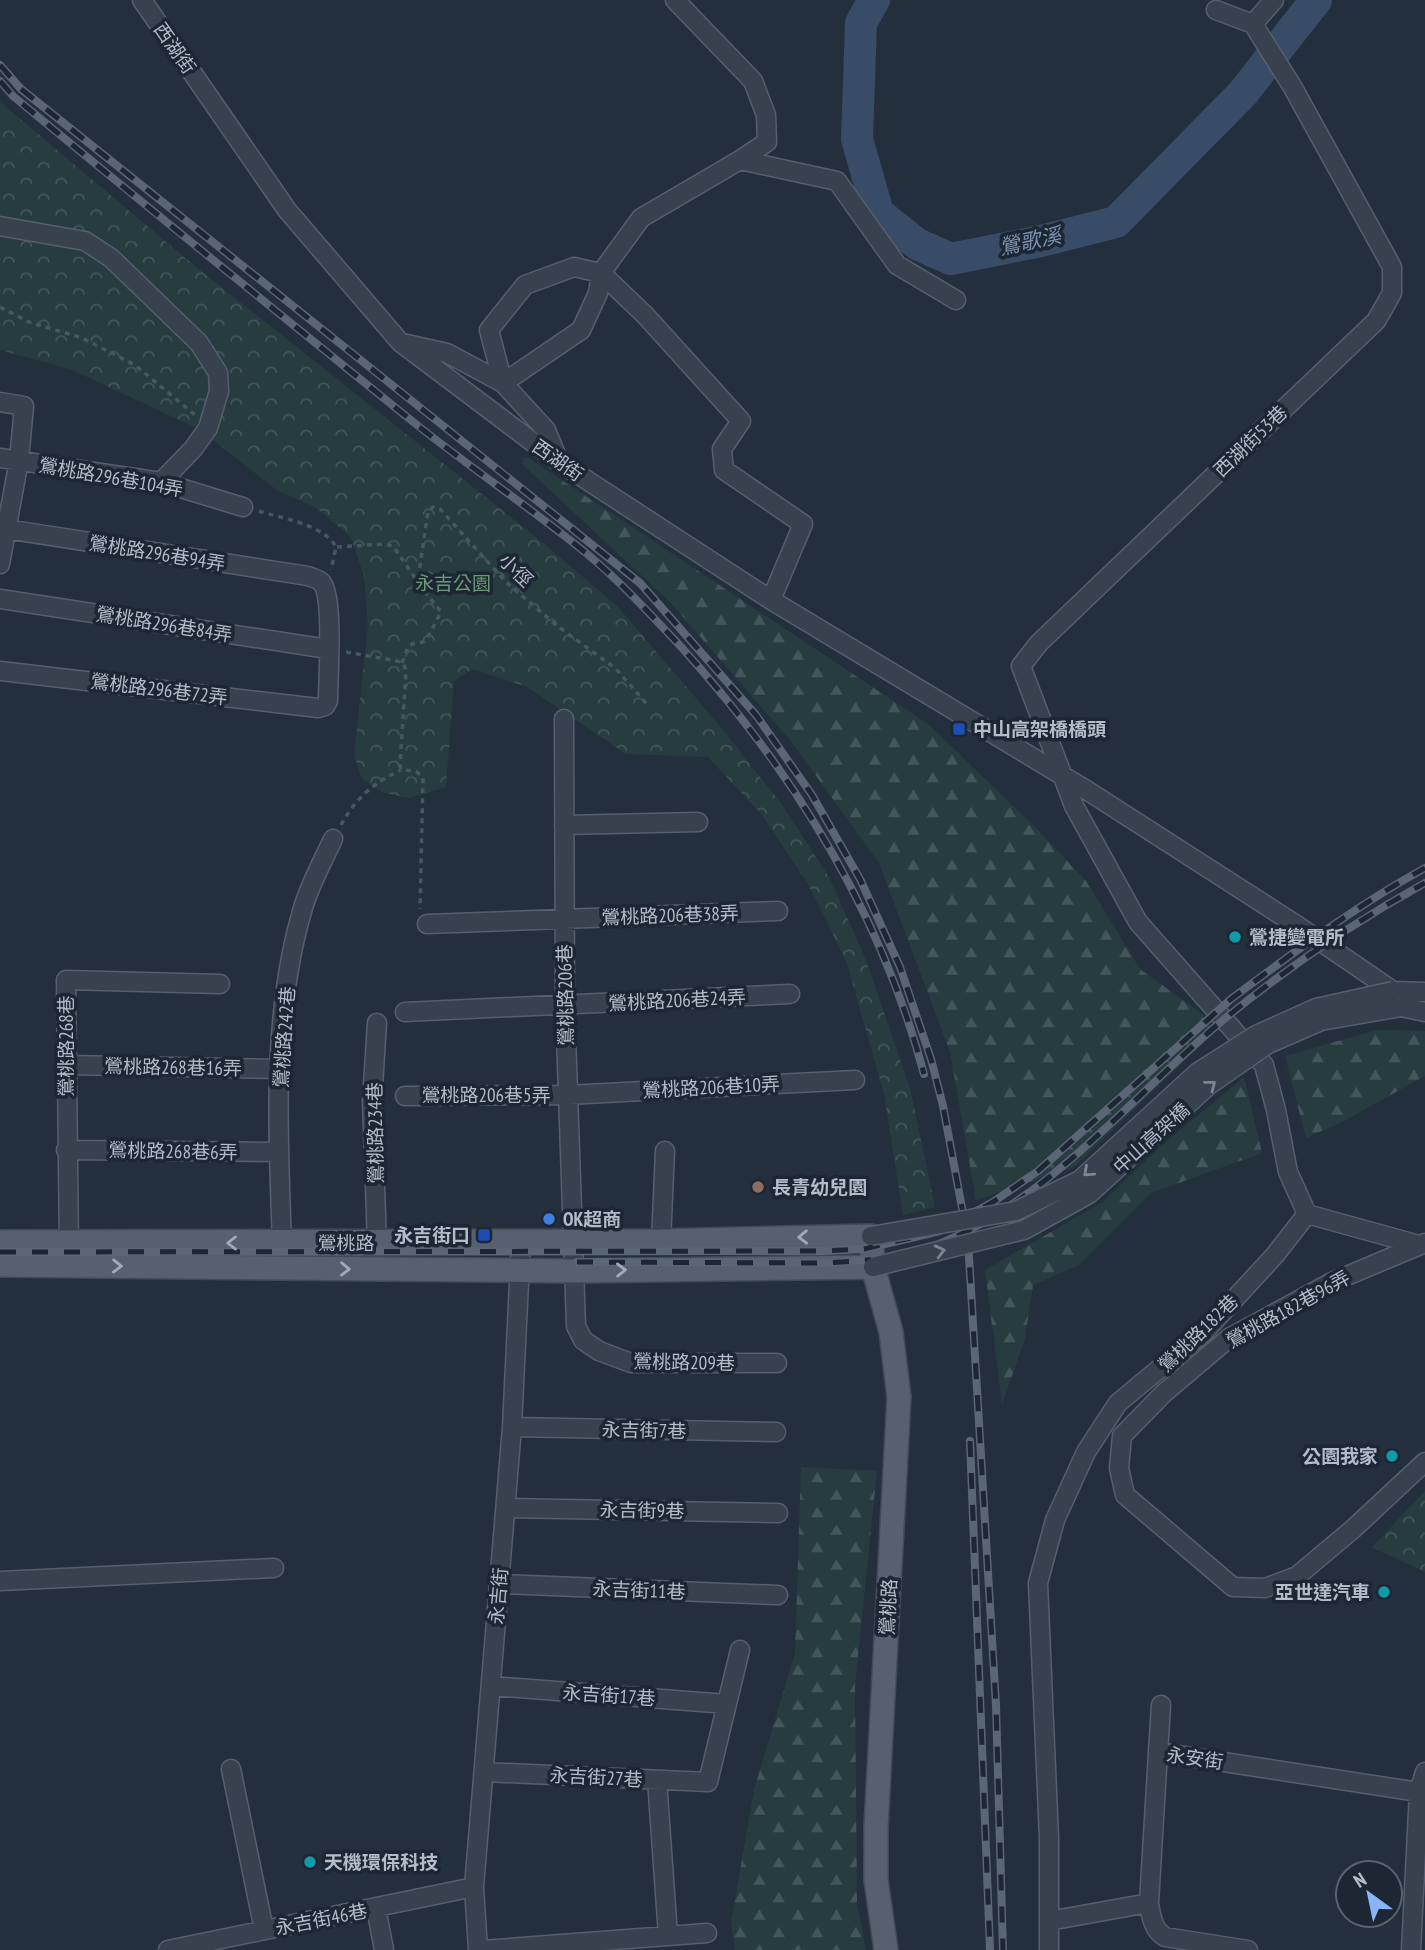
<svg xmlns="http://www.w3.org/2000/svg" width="1425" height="1950" font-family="'PT Sans Narrow','Noto Sans TC',sans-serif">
<defs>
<pattern id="forest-firs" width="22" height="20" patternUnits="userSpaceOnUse" patternTransform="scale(1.75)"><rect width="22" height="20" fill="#263c3f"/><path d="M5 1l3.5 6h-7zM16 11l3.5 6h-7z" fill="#435659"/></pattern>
<pattern id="park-crowns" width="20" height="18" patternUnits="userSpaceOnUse" patternTransform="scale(1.75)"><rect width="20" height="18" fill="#263c3f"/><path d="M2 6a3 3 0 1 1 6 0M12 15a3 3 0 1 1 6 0" fill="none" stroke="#435659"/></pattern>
</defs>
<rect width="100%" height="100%" fill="#242f3e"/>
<!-- forest -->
<path fill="url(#forest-firs)" d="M527,457L928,724L1034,826L1086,881L1140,969L1220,1027L1074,1167L976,1200L950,1052L879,863L790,740L669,601L523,465V459Z
M1377,1030L1425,1031V1076L1342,1122L1306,1138L1285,1056Z
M1244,1077L1262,1153L1151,1193L1079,1265L1033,1285L1025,1339L1002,1404L985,1270L1103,1202L1161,1146Z
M801,1467L877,1471L855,1685L857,1902L866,1950H735L731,1923L754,1790L795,1653Z"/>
<!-- park -->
<path fill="url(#park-crowns)" d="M0,102L196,267L542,542L619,608L723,730L780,802L829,877L866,960L910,1088L935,1207L903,1215L884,1094L847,963L808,884L762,815L708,757L626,754L527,687L472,669L454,681L446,787L409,798L384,793L362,779L354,755L368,625L364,576L351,537L315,507L278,491L199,429L70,369L0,350Z
M1425,1491V1572L1372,1547Z"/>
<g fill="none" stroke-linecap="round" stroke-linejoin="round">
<!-- river -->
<path stroke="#394c67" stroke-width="32" d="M874,0L861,23L857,139L878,213L917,244L951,259L1041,241L1116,222L1243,93L1316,0"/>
<!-- minor casing -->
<g stroke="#565f6c" stroke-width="21">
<path id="minor" d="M142,0L287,210L400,342L559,462L771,600L1088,791L1295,924L1393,991L1425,992
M675,0L753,81L766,115L767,142L740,160
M1253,24L1274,0
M0,226L85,241L111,258L199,343L218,373L219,391L208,428L193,449L161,482
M407,344L447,353L503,383L546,430L559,462
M0,402L24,406L19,460L0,564
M0,458L161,482L243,507
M0,528L308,576C313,578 319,579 322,583C334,598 328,679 328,701L325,706L318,708L0,671
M0,599L328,649
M771,600L803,524L724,470L722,449L741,421L645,315L601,273L574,267L525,285L489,330L503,383L581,330L598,293L601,273L641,218L740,160L837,181L897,265L956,300
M564,719L565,1006L576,1326L583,1340L599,1351L631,1363H777
M564,825L698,822
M427,924L778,911
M1395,994L1401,1007L1425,1012
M405,1012L790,994
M377,1023L372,1102L377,1243
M66,1065L280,1069
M405,1096L567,1095L855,1080
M66,1150L279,1152
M1307,1214L1419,1245
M661,1241L665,1151
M282,1243C278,1132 271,1015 303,908C310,884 323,861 333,839
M1425,1243L1330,1283L1229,1338L1164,1393L1122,1436L1119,1468L1125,1495L1233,1587L1265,1588L1297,1576L1353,1529L1425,1462
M69,1252L66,980L220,984
M512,1427L776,1432
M506,1508L778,1513
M0,1581L274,1568
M499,1584L778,1595
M491,1686L727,1704
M1158,1752L1161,1705
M231,1769L264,1930
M484,1772L708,1782L740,1650
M657,1780L668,1936
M376,1908L384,1950
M1049,1921L1149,1903
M168,1950L474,1887
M478,1950L474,1887L512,1427L521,1241
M483,1950L707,1933
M1049,1950V1838L1038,1583L1055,1520L1086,1452L1118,1403L1206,1330L1275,1255L1307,1214L1288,1172L1276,1110L1264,1065L1138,922L1074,806L1021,666L1039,643L1376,321L1392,293V267L1292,86L1253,24L1216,10
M1248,1950L1165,1937C1153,1930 1151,1916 1149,1903L1158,1752L1419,1792
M1411,1950L1419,1792L1425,1772"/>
</g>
<!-- major casing -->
<g stroke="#414a57" stroke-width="26">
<path id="major" d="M0,1242L661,1241L871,1236L873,1267L891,1332L899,1397L876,1827V1880L886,1950
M0,1265L573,1271L873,1267"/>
</g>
<!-- path -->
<path stroke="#44595c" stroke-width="3.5" stroke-dasharray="5 5" stroke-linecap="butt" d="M0,307L29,322L82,338L135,365L195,415
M259,511C283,519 323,524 336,547L331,570
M337,547L384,544L393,546L420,585
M346,652L397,661L404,664L406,671L400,765L401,769L417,772L423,778L420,909
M402,663L408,647L412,644L423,642L428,637L441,612L421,587L419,572L428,512L433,507L440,509L506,582L556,625L615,668L646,703
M341,825C355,799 374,782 401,770"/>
<!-- minor -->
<use href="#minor" stroke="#38414e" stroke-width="18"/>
<!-- major -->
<use href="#major" stroke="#56606e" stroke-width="23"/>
<!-- rail casing -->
<g stroke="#5a6575" stroke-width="8">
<path id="rail" d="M0,65L21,89L640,583L756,715L812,795L860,879L900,967L931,1059L943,1106L968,1240L996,1705L1003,1950
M0,81L13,96C147,207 282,316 417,425C472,469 531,508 586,553C621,582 652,616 683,649C793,771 881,913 924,1074
M0,1252L824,1251L864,1249L940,1231L993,1202L1038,1171L1231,999C1294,952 1356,906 1425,868
M577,1262L825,1263C863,1261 903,1258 939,1244C1054,1197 1134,1093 1228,1016C1290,966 1356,921 1425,883
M970,1441L990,1950"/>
</g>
<!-- rail -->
<use href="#rail" stroke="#1d2633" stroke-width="5" stroke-dasharray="16" stroke-linecap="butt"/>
<!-- minor-bridge casing -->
<g stroke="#565f6c" stroke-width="21" stroke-linecap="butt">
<path id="minor-bridge" d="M871,1236L1016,1211L1080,1180L1198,1072L1256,1035L1316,1008L1393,991
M873,1267L1024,1230L1089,1194L1209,1085L1268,1044L1321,1021L1401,1007"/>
</g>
<!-- minor-bridge -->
<use href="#minor-bridge" stroke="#38414e" stroke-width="18"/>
</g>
<!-- one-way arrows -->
<defs><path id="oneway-chevron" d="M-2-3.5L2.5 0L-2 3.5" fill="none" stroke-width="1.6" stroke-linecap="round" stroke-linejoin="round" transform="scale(1.75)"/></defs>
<g stroke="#7c8592">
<use href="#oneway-chevron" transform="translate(1211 1085) rotate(-38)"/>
<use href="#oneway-chevron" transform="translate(1088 1172) rotate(138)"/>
<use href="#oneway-chevron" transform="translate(940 1251) rotate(-14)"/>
</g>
<g stroke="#a1aab7">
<use href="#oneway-chevron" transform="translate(803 1237) rotate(179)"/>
<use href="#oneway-chevron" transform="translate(232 1243) rotate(-180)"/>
<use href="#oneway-chevron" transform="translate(117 1266) rotate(1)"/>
<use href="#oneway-chevron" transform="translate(345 1269) rotate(1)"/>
<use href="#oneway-chevron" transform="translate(621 1270) rotate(-1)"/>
</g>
<!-- markers -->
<g fill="#1a4fb4" stroke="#1d2633" stroke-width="2.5">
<rect x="952" y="722" width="14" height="14" rx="3.5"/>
<rect x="477" y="1228" width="14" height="14" rx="3.5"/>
</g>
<g fill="#0f9aa8" stroke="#1d2633" stroke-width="2.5">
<circle cx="1235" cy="937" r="7"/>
<circle cx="1392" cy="1456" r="7"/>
<circle cx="1384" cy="1592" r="7"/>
<circle cx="310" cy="1862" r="7"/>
</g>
<circle fill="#8d6e63" stroke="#1d2633" stroke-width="2.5" cx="758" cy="1187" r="7"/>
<circle fill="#3f7fe0" stroke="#1d2633" stroke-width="2.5" cx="549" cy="1219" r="7"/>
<g text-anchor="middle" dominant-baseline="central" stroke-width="7" stroke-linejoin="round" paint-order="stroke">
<!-- street labels -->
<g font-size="19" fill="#b4bcc9" stroke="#1d2633">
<text transform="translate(175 48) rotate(55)">西湖街</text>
<text transform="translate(1250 441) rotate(-44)">西湖街53巷</text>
<text transform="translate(558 460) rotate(35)">西湖街</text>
<text transform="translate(111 477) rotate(10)">鶯桃路296巷104弄</text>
<text transform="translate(157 553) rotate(9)">鶯桃路296巷94弄</text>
<text transform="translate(516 570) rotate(44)">小徑</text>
<text transform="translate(164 624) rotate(9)">鶯桃路296巷84弄</text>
<text transform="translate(159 689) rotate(7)">鶯桃路296巷72弄</text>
<text transform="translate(670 915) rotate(-2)">鶯桃路206巷38弄</text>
<text transform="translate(565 995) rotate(-91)">鶯桃路206巷</text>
<text transform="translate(677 1000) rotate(-3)">鶯桃路206巷24弄</text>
<text transform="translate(284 1037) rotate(-86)">鶯桃路242巷</text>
<text transform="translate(66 1046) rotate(-90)">鶯桃路268巷</text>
<text transform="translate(173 1067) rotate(1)">鶯桃路268巷16弄</text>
<text transform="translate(711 1087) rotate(-3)">鶯桃路206巷10弄</text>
<text x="486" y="1095">鶯桃路206巷5弄</text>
<text transform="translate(375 1133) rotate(-91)">鶯桃路234巷</text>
<text transform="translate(1151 1138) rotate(-42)">中山高架橋</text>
<text transform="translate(173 1151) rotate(1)">鶯桃路268巷6弄</text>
<text x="346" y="1243">鶯桃路</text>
<text transform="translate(1288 1309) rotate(-29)">鶯桃路182巷96弄</text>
<text transform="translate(1198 1333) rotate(-44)">鶯桃路182巷</text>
<text transform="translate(684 1362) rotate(1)">鶯桃路209巷</text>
<text transform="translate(644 1430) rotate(1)">永吉街7巷</text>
<text transform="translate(642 1510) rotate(1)">永吉街9巷</text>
<text transform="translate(639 1590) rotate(2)">永吉街11巷</text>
<text transform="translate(498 1596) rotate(-85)">永吉街</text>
<text transform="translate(888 1607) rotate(-87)">鶯桃路</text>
<text transform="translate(609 1695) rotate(4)">永吉街17巷</text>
<text transform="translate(1195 1758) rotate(8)">永安街</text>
<text transform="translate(596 1777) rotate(3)">永吉街27巷</text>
<text transform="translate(321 1919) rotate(-11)">永吉街46巷</text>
</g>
<!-- park labels -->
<g font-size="19" fill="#6b9a76" stroke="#1d2633">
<text x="453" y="583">永吉公園</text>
</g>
<!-- poi labels -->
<g font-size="19" font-weight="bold" fill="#b4bcc9" stroke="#1d2633" text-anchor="start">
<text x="973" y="729">中山高架橋橋頭</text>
<text x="1249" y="937">鶯捷變電所</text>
<text x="772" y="1187">長青幼兒園</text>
<text x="563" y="1219">OK超商</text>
<text x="470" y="1235" text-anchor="end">永吉街口</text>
<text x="1378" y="1456" text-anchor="end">公園我家</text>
<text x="1370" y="1592" text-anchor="end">亞世達汽車</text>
<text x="324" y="1862">天機環保科技</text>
</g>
<!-- water labels -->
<g font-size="21" font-style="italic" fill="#7c92b1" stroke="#1d2633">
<text transform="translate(1030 241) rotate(-12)">鶯歌溪</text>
</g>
</g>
<!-- north arrow -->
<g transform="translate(1369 1894) rotate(327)"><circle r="33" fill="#1d2633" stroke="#59626f" stroke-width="2"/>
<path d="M0-5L12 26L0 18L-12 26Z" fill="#8ab4f8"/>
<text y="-10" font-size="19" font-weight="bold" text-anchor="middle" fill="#b4bcc9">N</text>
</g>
</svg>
